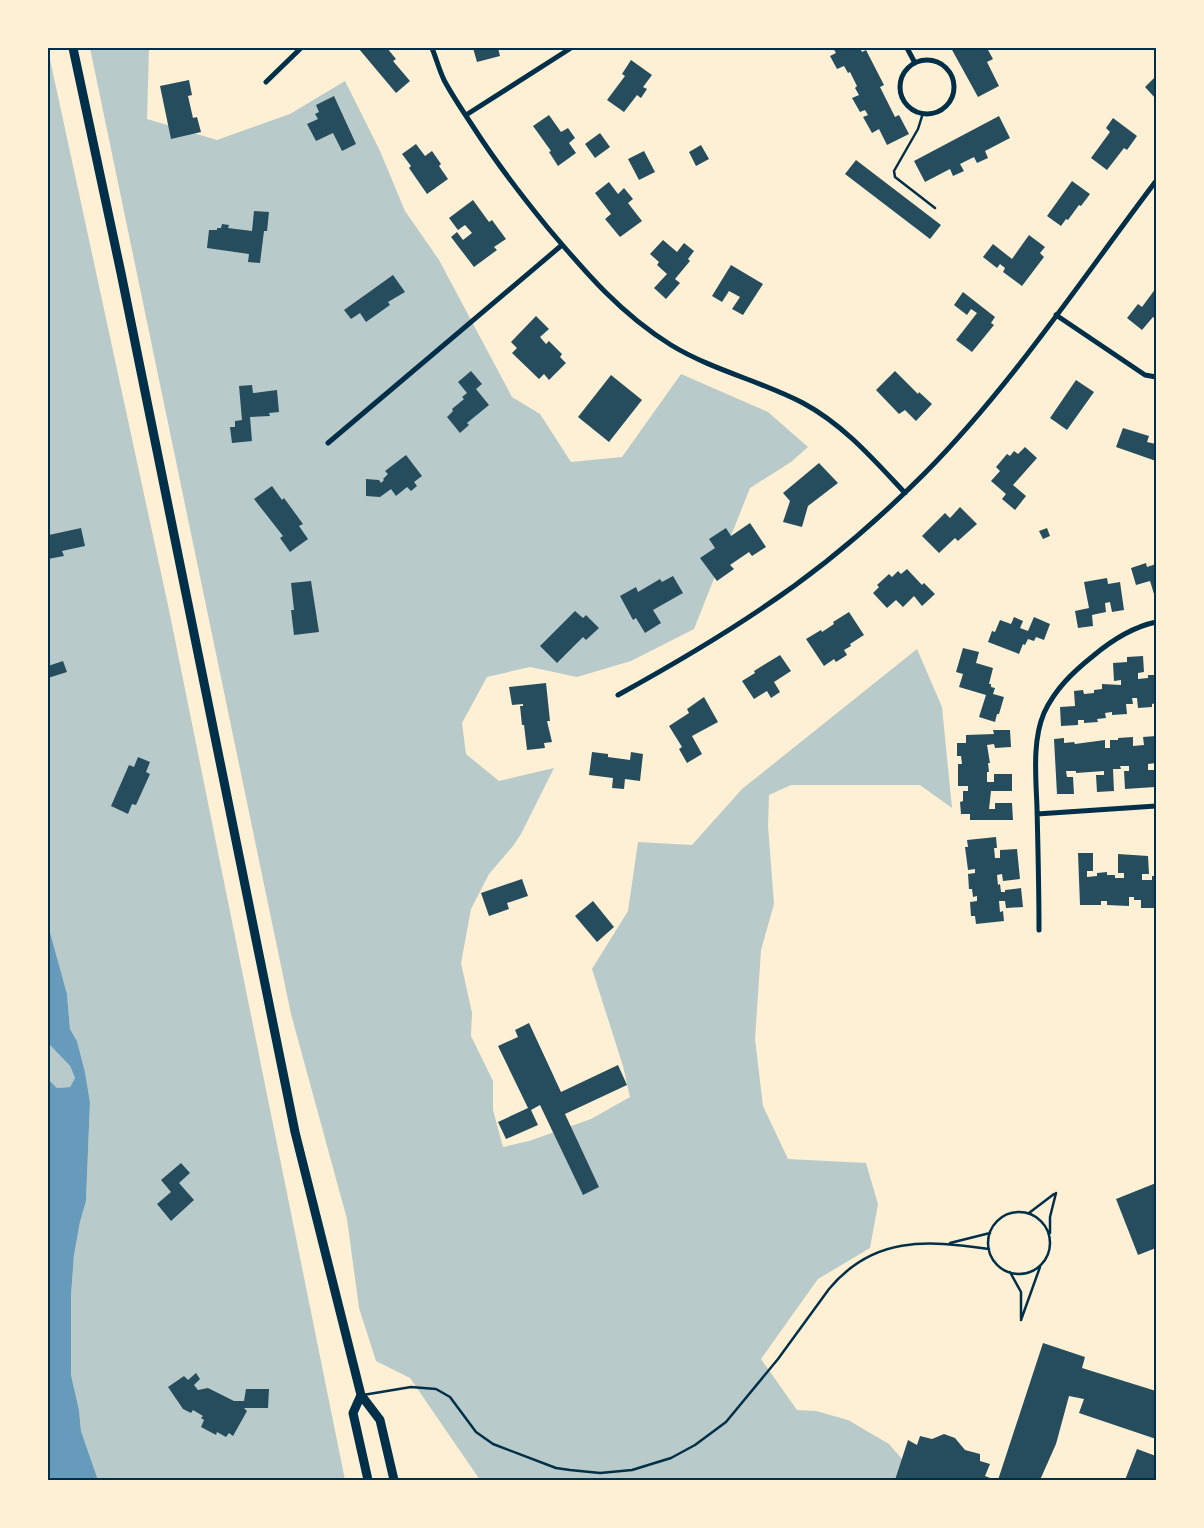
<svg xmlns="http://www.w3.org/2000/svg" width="1204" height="1528" font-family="Commissioner,sans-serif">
<rect width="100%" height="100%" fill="#fdf0d5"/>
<!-- green -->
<path fill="#b9caca" d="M90,48H149L147,119L217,140L290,114L345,81L380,151L405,211L439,260L512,397L540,414L571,462L622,457L681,374L768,412L808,447L791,462L750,488L694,629L631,661L577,677L530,667L487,677L462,723L466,754L499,781L554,768L521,834L513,846L489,874L471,909L461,963L472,1013L471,1036L493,1081V1110L503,1147L529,1141L591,1119L630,1097L623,1066L592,969L628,911L638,842L692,845L742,789L917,649L942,707L952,808L920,785H791L769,795L768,826L774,904L761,950L755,1039L763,1106L788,1159L866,1163L878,1204L870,1248L818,1279L761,1359L797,1410L816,1411L848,1420L889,1444L920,1480H480L410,1378L376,1361L359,1308L347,1219L291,1014Z
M48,50L169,610L345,1480H98L81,1431L79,1410L71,1375V1296L74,1255L80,1222L86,1201L90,1102L85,1072L77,1041L70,1029L67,994L48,925Z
M48,1043L70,1066L75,1078L70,1087L57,1088L48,1079Z"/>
<!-- water -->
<path fill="#669bbc" d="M48,925L67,994L70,1029L77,1041L85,1072L90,1102L86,1201L80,1222L74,1255L71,1296V1375L79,1410L81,1431L98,1480H48V1205L50,1191L48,1187V1079L57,1088L70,1087L75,1078L70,1066L48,1043Z"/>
<!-- building -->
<path fill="#264d5e" d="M361,48H387L396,59L393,61L410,81L396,93L359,49Z
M473,48H498L500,56L477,62Z
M833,48H860L862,52L866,50L884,85L880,87L895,117L899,115L909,134L887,145L879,129L872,133L863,117L868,115L865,110L860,112L852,98L859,95L855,88L857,86L850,72L848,73L844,66L837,69L830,56L836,53Z
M951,48H987L993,59L987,62L999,86L978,97Z
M631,60L652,75L643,87L647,89L641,98L637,95L624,112L607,100L625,76L622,74Z
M1156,76V99L1145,87Z
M189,80L192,95L188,96L193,118L197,117L201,132L171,139L160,86Z
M334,96L356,144L342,151L333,133L316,141L307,124L318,119L315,114L319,112L316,105Z
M549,115L561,132L568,128L575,138L569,143L576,153L558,166L549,152L551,151L533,126Z
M999,116L1010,138L985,151L988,158L977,163L974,157L960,164L964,171L953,176L950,169L925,182L914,161Z
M1113,118L1137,136L1127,150L1124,148L1107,170L1091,158L1110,132L1106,128Z
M600,133L610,147L595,158L585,144Z
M416,144L425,156L432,151L441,164L439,166L448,179L427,194L409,168L411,166L402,154Z
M701,145L709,159L696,166L689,152Z
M644,151L655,172L639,180L628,159Z
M856,160L941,225L930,239L845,174Z
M1072,181L1090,194L1081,206L1079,205L1068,220L1066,219L1061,226L1047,216Z
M609,182L618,194L624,188L633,199L628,203L642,221L620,237L605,219L611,214L595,193Z
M473,200L489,222L492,220L506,239L494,247L497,250L474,267L451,237L457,232L463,240L472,233L465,225L458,230L449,218Z
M254,211L269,212L267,231H264L260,263L248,262L249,254L207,248L209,230H217V228H221L222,224L229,225L228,228L252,231Z
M1029,235L1045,247L1040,253L1044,257L1022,286L1003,272L1005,268L1000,264L997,268L983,257L993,244L1012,259Z
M663,240L677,252L684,243L694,251L688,259L690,261L675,279L680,283L666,299L654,288L667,274L657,265L659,262L650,254Z
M731,265L763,284L743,315L732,309L740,297L729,291L722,302L712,296Z
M393,275L405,292L388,302L390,305L366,322L360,313L351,319L344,310Z
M1156,288V320L1153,317L1142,330L1127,318L1138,304L1142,307Z
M963,292L995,317L991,323L994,325L972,352L956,340L977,313L971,309L967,315L954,305Z
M536,316L549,329L540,337L546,344L549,341L562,354L560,357L566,363L549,380L544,374L539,379L512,353L517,348L511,342Z
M471,371L482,384L476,389L489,405L467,423L469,425L460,433L447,417L453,411L452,409L464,399L462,397L467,393L458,382Z
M895,371L918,394L919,392L932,404L916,421L905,410L899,414L876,390Z
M611,375L642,400L609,442L578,417Z
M1076,380L1094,392L1067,430L1050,418Z
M252,385L253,393L277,390L279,412L269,413L270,416L250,417L252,441L232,443L230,427H235V421L242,420L239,386Z
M1123,428L1149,436L1147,442L1156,444V461L1116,447Z
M1025,447L1037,458L1013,485L1026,496L1015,510L1002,499L1006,494L991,481L1000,471L996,467L1007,454L1010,456L1014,451L1018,454Z
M406,455L422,476L414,482L417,486L411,491L407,487L396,496L391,489L380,497L366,496V479L379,480L381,483L384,480L383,479L388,474L385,471Z
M819,463L838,483L808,506L802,527L783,522L790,501L783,493Z
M272,486L282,500L284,498L303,524L299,526L308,539L290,552L280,538L283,536L254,499Z
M960,507L977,524L958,541L955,538L939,553L922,536L945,513L950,518Z
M750,523L766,547L752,556L749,552L730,565L734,569L717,581L700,558L715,548L709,539L726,528L731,536Z
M81,528L85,546L62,551L64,556L48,559V541L50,540L49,535Z
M1047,528L1050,536L1043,539L1039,531Z
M1146,563L1147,567L1156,564V593L1154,594L1150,581L1136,585L1131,568Z
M907,569L922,585L924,583L935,594L922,606L914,596L903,607L896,600L887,608L873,593L879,587L877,585L889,574L892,577L898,571L901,574Z
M673,576L683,593L653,610L661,623L645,633L636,618L633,620L620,596L636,587L638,592L660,579L662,582Z
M1107,578L1108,584L1120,582L1124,610L1112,612L1110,602L1105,603L1106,612L1092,615L1093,626L1078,628L1075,611L1089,608L1084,582Z
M311,581L319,632L294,635L291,610H294L291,583Z
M575,611L583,618L586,615L599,628L586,640L583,637L557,663L540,646Z
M849,612L864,635L850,644L851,646L844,650L847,655L836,662L834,659L824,666L806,639L821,630L822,632L834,624L833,622Z
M1014,617L1023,621L1020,628L1028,631L1034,617L1050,624L1044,640L1036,637L1034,641L1028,639L1025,645L1023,644L1019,654L988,642L992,631L995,632L1000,620L1011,624Z
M963,648L979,652L976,663L993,668L989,684H991V687L995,688L993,694L1004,697L999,714H997L995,722L979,717L986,695L959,687L963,674L956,672Z
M780,655L791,671L774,682L780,692L771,698L767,691L754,699L742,681L755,673L754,671Z
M1143,656L1144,672L1138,673V679L1148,678V675H1156V703L1152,704V707L1138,708L1137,698H1132L1133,704H1126L1127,714L1112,715V712L1105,713L1106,718L1097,719L1098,722L1084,723V720H1078V725L1061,726L1060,707L1075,706L1074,691L1083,690L1084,694L1094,693V690L1102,689V684L1121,685V680L1114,681L1113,663L1127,662V657Z
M63,661L67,672L48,678V666Z
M546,683L550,721H547L552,742L544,743L545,748L527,750L524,725H522L520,706H523V704L512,705L509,687Z
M704,697L718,722L692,736L702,754L687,763L679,749L682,747L669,726L689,713L687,709Z
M993,730H1010L1011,747L995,748L994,744L987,745L990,763H988L989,772H987V782H994V774H1012V791H991L989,809H995V803H1012L1013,820H970V814H961L960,802L963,801V791H968V786H958V764H962L961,756H957V743H966V735L994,734Z
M1156,736V763L1148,764V770H1154L1155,787L1125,789L1124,771H1129V766H1120L1121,769H1113L1114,791L1097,792L1096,775H1104V771L1076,773V771H1066L1067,777H1073L1074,794H1057L1054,739L1064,738V743L1074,742L1075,744L1105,740V748H1110V740H1118V738L1133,737V746L1144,745L1143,737Z
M592,752L608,754V757L630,760L631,752L643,754L640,781L625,779L624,789L612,788L613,778L589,775Z
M138,757L150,762L146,772L150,774L136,805L132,804L128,814L111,806L129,765L134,767Z
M996,837L997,848H994L995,858H1000V850L1017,849L1020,879L1003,881L1002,874L997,875L998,885L1000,884L1001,892H1005V890L1021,888L1023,907L1006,908L1005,901H999L1000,912L1003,911L1004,921L976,924L975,916H971L970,902L977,901V896L973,897L972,889H969L968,874L975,873V869L968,870L965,847H968L967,840Z
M1078,853H1093V871H1087V877L1097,876V873L1107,872V875H1115V878H1124V873H1118V854L1148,856L1149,874H1142V880H1152V876H1156V905H1155V908H1141V900H1134V897H1129V906L1107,905V901H1101V905H1080Z
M522,879L528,896L507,903L509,909L489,916L481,893Z
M593,901L614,927L597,942L575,916Z
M529,1023L561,1092L618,1065L627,1085L565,1114L599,1187L583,1195L540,1105L531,1110L538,1125L506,1139L498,1122L528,1108L498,1046L518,1037L515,1030Z
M181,1163L190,1173L179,1183L194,1200L171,1221L157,1204L171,1192L161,1180Z
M1156,1183V1248L1138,1255L1116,1199Z
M1043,1343L1085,1357L1082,1368L1156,1391V1439L1079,1413L1084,1399L1069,1396L1056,1444L1040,1480H998Z
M196,1373L200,1379L194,1385L198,1390L208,1388L234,1401H244L246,1389H269L268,1408H244L247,1411L233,1436L229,1433L226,1437L217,1432L216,1435L201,1427L204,1420L201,1418L203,1416L193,1410L191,1413L183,1409L168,1387L184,1376L188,1380Z
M944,1434L955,1438L965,1450L980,1454V1461L990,1464L985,1476L995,1480H895L908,1440L917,1445L920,1436L932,1439Z
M1137,1449L1156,1456V1480H1125Z"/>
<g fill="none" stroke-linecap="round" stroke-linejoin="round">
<!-- service -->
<path stroke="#003049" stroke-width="2.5" d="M923,113L918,129L894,171L895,177L935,208
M988 1243a31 31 0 1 1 62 0a31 31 0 1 1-62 0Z
M1029,1213L1054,1194
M1050,1233V1217L1056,1193
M950,1243L990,1233
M1010,1272L1021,1292V1318
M1021,1320L1040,1267
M363,1395L411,1387L436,1389L450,1397L476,1432L493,1444L556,1468L570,1470L600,1473L632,1470L671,1458L695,1445L726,1422L778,1359L829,1289C873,1236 926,1240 989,1249"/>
<!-- minor -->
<path stroke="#003049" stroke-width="5" d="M432,48C436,58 439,69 444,80C452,95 462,110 472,125C495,161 521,195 548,228C586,273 621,314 671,345C712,370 761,381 803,403C844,425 874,460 905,493
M907,48L915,63
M900 87a27 27 0 1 1 54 0a27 27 0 1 1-54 0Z
M266,82L301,48
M466,115L571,48
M1056,315L1145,375L1156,377
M328,443L562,245
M618,695C667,668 715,640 761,609C820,570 874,524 924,474C1012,385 1081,280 1156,181
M1037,814L1156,806
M1039,930C1039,889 1038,848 1037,808C1036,778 1032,741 1044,713C1055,689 1073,672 1093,656C1112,640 1133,627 1156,622"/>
<!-- primary -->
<path stroke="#003049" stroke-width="9" d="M73,48L121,273L295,1132L361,1395L380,1420L394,1480
M361,1395L353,1413L368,1480"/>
</g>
<!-- border -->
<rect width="1204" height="1528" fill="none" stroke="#fdf0d5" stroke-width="98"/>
<rect x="49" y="49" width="1106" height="1430" fill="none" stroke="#003049" stroke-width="2"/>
</svg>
